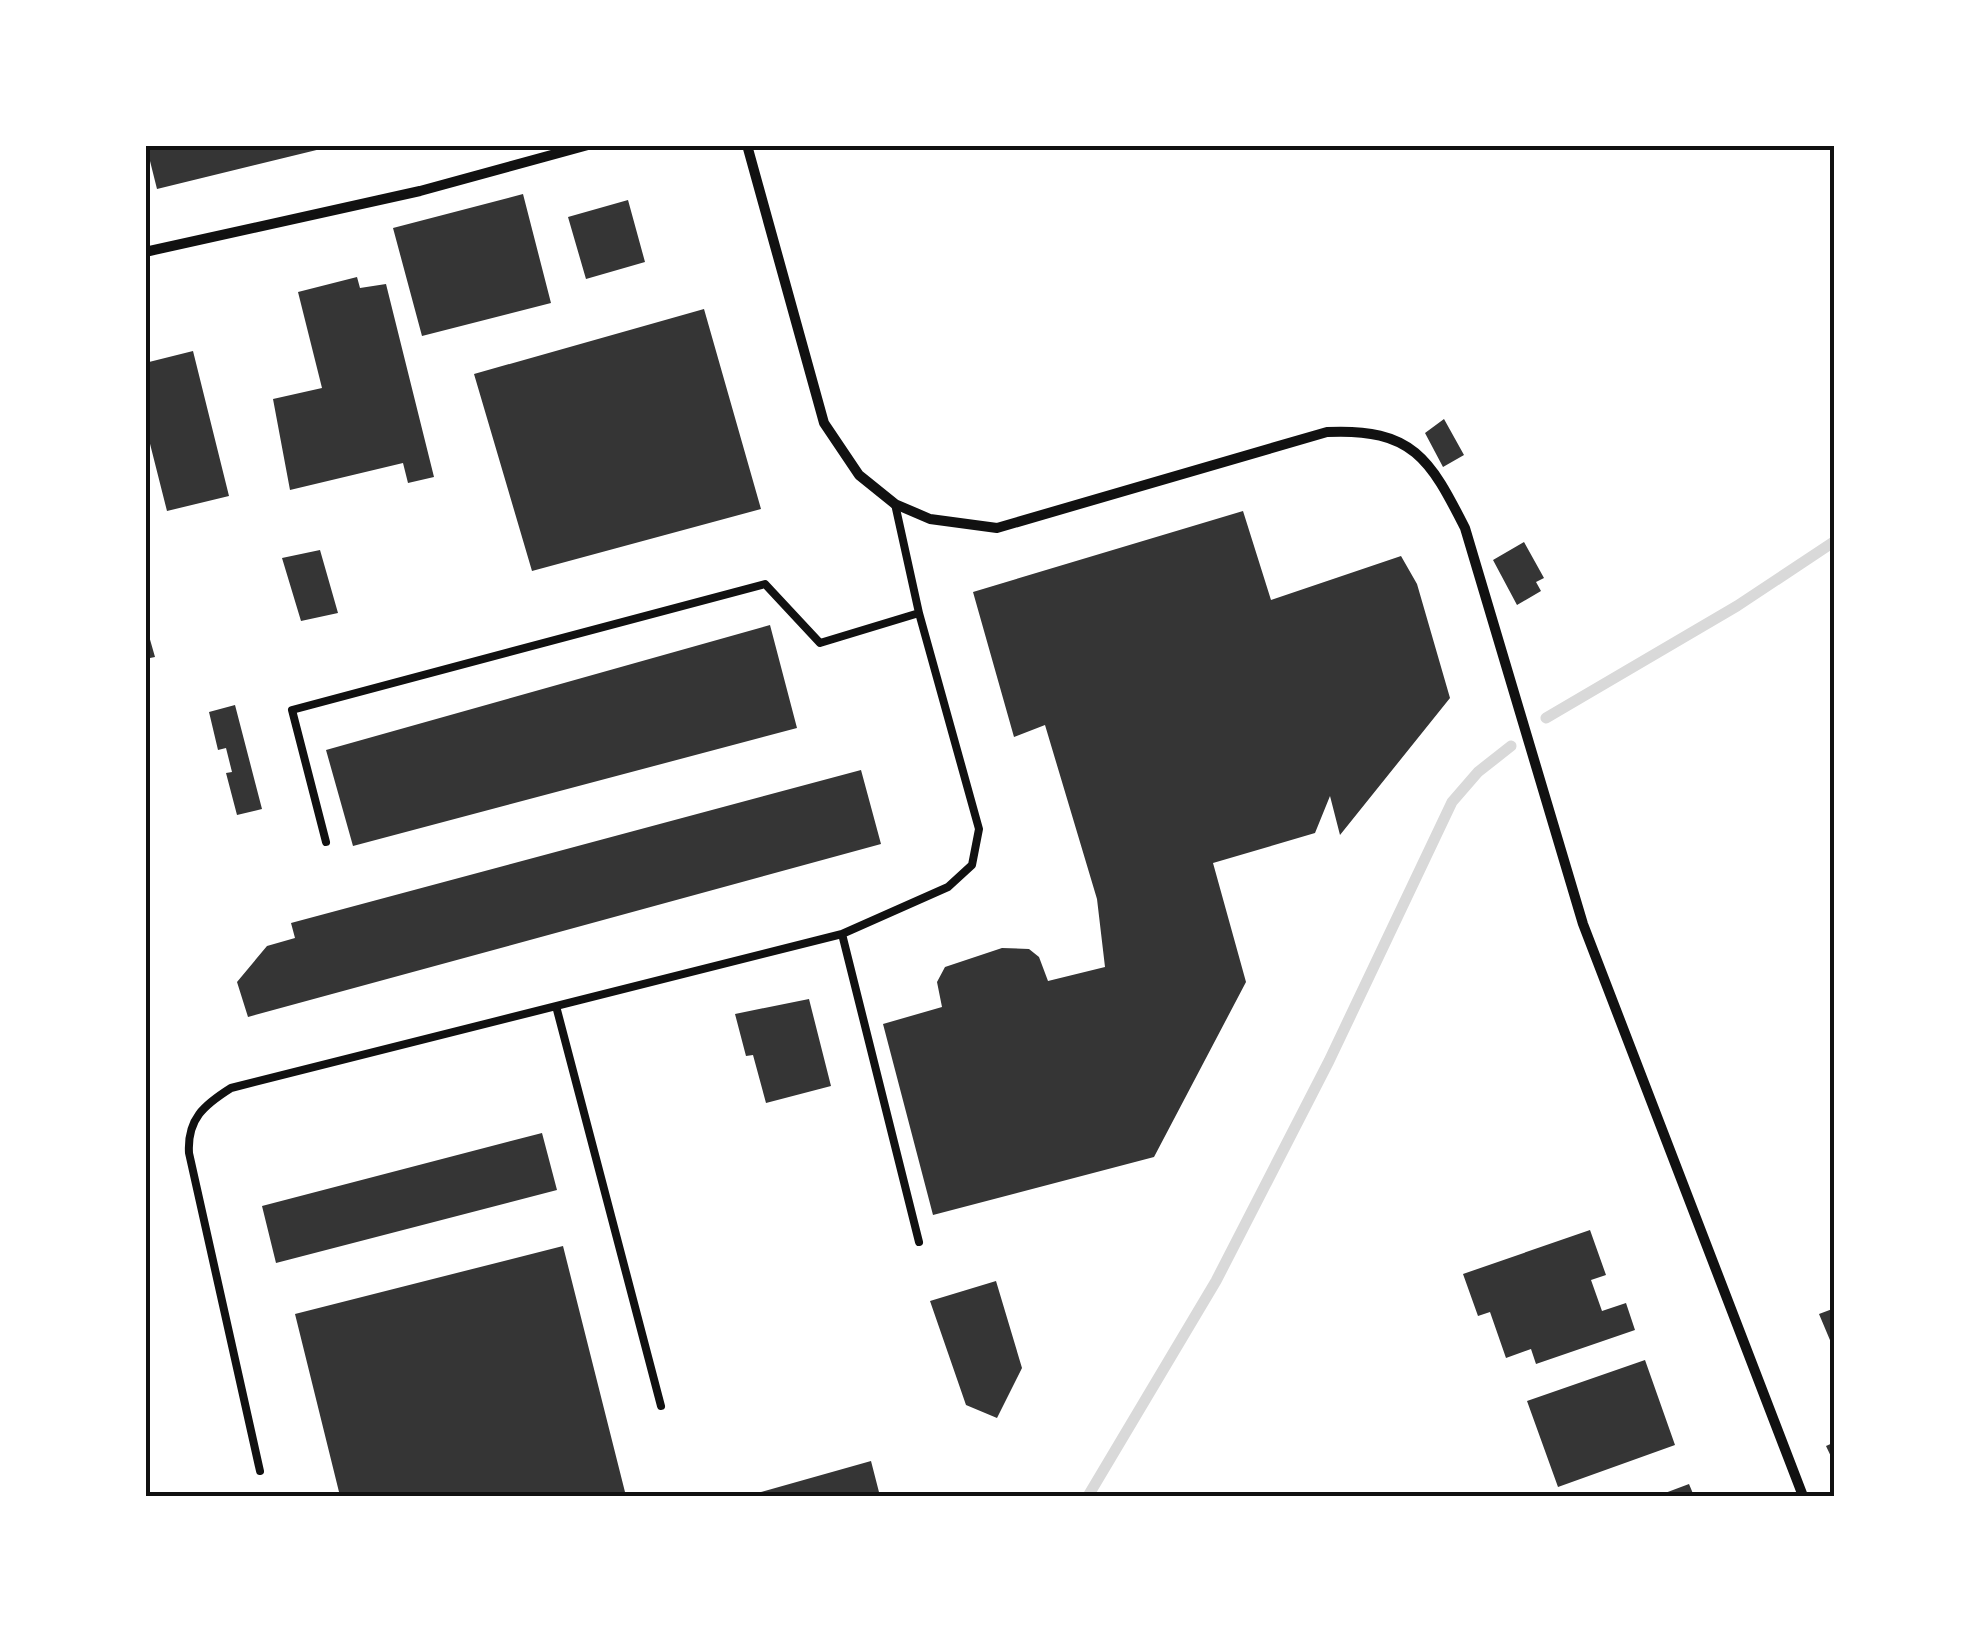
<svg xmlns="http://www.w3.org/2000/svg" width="1980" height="1641" font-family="Overpass,sans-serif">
<rect width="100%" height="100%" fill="#fff"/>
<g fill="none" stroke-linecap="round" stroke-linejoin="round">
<!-- stream -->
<path stroke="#d9d9d9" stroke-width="11" d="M1546,718L1737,606L1835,541
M1088,1496L1216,1281L1329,1061L1452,802L1478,772L1511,746"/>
</g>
<!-- building -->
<path fill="#353535" d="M146,145H333V146L157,189Z
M523,194L551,303L422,336L393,228Z
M628,200L645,262L586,279L568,217Z
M357,277L360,288L386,284L434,477L408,483L403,463L290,490L273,399L322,388L298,292Z
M704,309L761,509L532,571L474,374Z
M193,351L229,496L167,511L145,424V363Z
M1444,419L1464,455L1443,467L1425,433Z
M1243,511L1271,600L1401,556L1417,584L1450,698L1340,835L1330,796L1315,833L1213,863L1246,982L1154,1157L933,1215L883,1024L942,1007L937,982L945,967L1002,948L1029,949L1039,957L1048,981L1105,967L1097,899L1045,725L1014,737L973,592Z
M1524,542L1544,578L1536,582L1541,591L1517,605L1493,560Z
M320,550L338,613L301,621L282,558Z
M145,622L155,657L145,659Z
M770,625L797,728L353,846L326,750Z
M235,705L262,809L237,815L226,773L232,772L226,748L218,750L209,712Z
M861,770L881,844L248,1017L237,982L267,946L295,938L291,923Z
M809,999L831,1086L766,1103L753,1055L746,1056L735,1014Z
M542,1133L557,1190L276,1263L262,1206Z
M1590,1230L1606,1275L1591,1280L1602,1311L1626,1303L1635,1330L1536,1364L1531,1349L1506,1358L1490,1312L1478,1316L1463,1274Z
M563,1246L626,1496H340L295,1314Z
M996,1281L1022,1368L997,1418L966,1405L930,1301Z
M1835,1308V1352L1819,1314Z
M1645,1360L1675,1445L1558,1487L1527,1401Z
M1835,1442V1465L1826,1446Z
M871,1461L880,1496H762L761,1492Z
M1689,1484L1694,1496H1657Z"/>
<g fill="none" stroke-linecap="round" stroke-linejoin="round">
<!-- service -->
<path stroke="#111" stroke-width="8" d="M326,842L292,710L765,584L820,643L919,613
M842,934L919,1242
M556,1006L661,1406
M260,1471L189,1153C187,1119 204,1105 231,1088L842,934L948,887L972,865L979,829L919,613L895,504"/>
<!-- minor -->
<path stroke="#111" stroke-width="10" d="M747,145L824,423L859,475L895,504L930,519L997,528L1327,432C1413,428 1430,459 1465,528L1583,924L1803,1496
M145,252L420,191L588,145"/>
</g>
<!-- border -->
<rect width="1980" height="1641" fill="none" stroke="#ffffff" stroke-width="295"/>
<rect x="148" y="148" width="1684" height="1346" fill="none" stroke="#111" stroke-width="4"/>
</svg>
